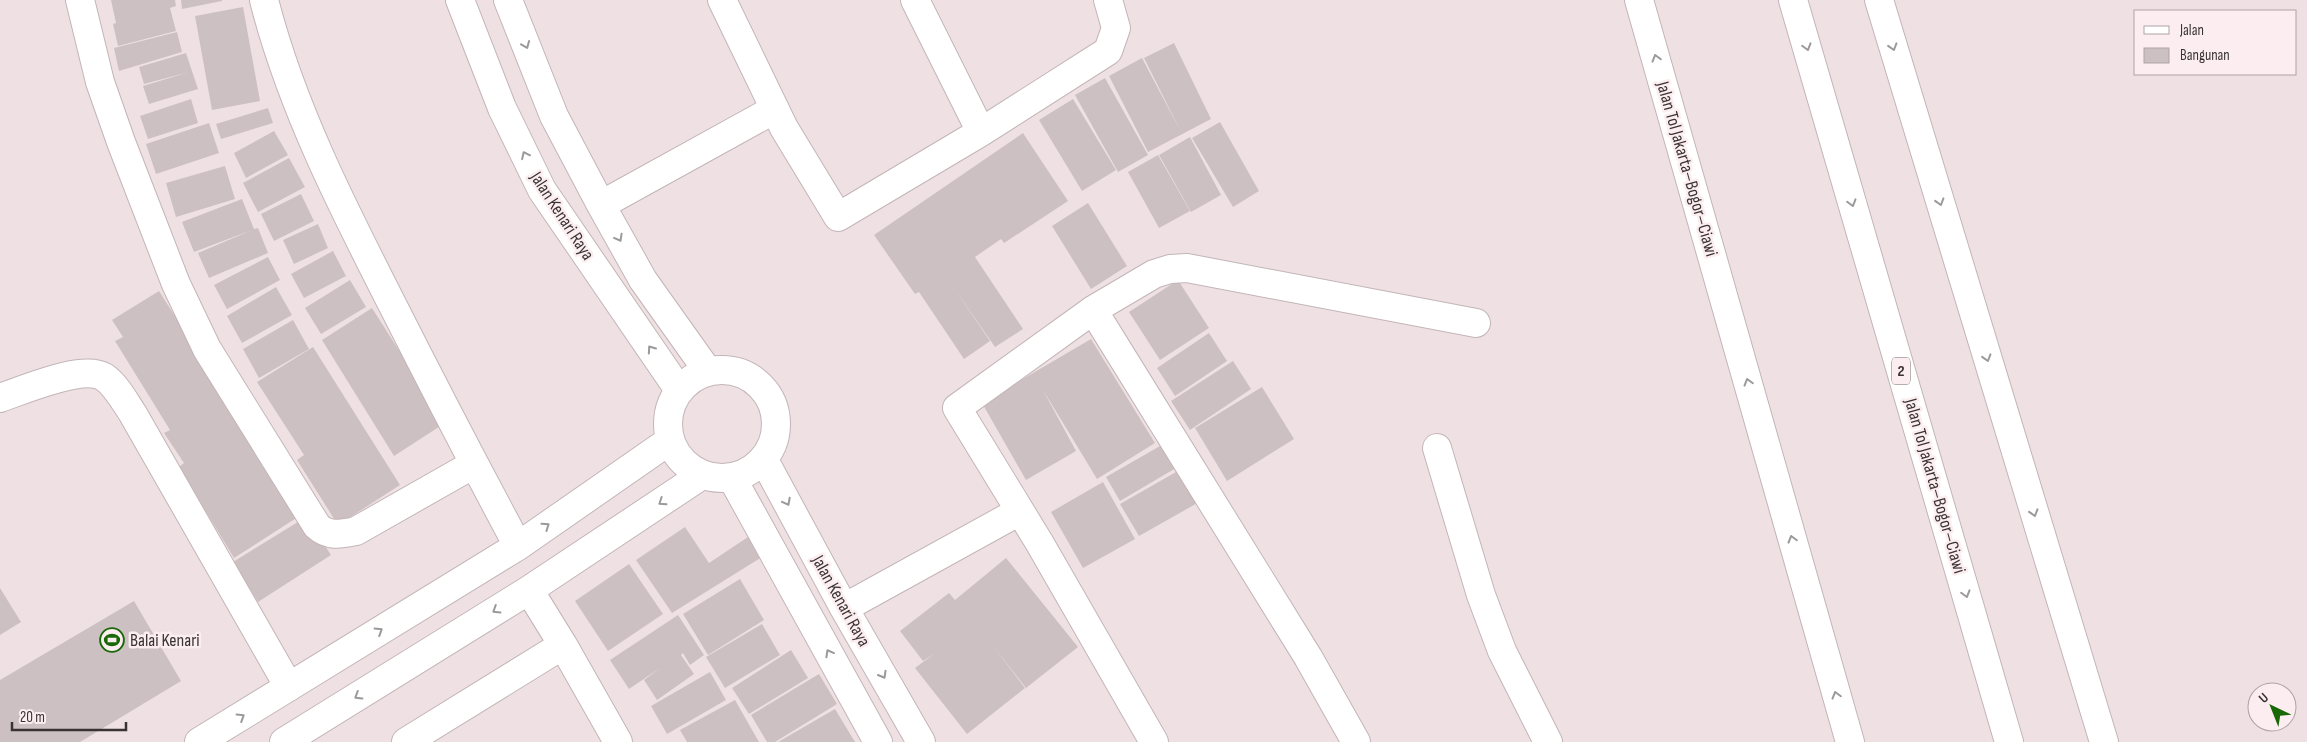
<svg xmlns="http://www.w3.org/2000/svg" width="2307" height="742" font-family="'Sofia Sans Condensed',sans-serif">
<rect width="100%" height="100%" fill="#efe1e3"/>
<!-- building -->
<path fill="#cdc0c2" d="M111,0H175L176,6L170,8L176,31L118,46L113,24L116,23Z
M181,0H222V1L182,9Z
M243,7L260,101L212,110L195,16Z
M177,32L182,52L119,71L114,48Z
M1174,43L1211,119L1148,152L1109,76L1142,58L1181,132L1144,58Z
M186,53L198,89L149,104L143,86L189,72L144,84L139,67Z
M1105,78L1148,155L1118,172L1075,95Z
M191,99L198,123L148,139L140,116Z
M1073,99L1116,170L1082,191L1039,120Z
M268,108L273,123L221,139L216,124Z
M1220,122L1259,191L1233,207L1192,138Z
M209,123L219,153L156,174L146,144Z
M274,131L288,155L246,178L234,153Z
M1023,133L1068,201L1004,243L1001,239L975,257L1023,329L995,347L951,284L990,341L964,359L919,292L915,294L874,235Z
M1190,137L1221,195L1191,212L1159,155Z
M1158,155L1190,211L1159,228L1128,172Z
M289,158L305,187L258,212L243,183Z
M225,166L235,199L176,217L166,183Z
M301,194L314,221L274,241L261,214Z
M242,199L254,229L258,228L268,253L209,278L198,253L252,230L194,252L182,222Z
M1088,203L1127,266L1091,289L1052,226Z
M318,224L328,248L294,264L283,240Z
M333,251L346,276L304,298L291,274Z
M268,257L280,280L227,309L214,285Z
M350,280L366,307L321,334L305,308Z
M1178,280L1209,328L1160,360L1129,312Z
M276,287L292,315L242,343L227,316Z
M159,291L301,515L234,558L179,467L184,463L164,433L170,430L115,341L123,337L112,320Z
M372,308L445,423L394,456L322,340Z
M293,320L309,349L259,378L243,349Z
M1209,333L1227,361L1175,396L1157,368Z
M1091,339L1155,443L1097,479L1043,390L1076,451L1026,480L982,403Z
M313,347L400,485L338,525L297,460L304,455L257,382Z
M1233,361L1251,389L1190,430L1171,401Z
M1262,387L1294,439L1227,481L1195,428Z
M1167,442L1181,465L1120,501L1106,477Z
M1183,468L1201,501L1139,536L1120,504Z
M1103,482L1135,539L1083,568L1051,512Z
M306,517L331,555L258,602L233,562Z
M685,527L709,563L748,537L762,557L672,613L636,560Z
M1006,558L1078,647L1026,688L993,646L1025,688L967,734L915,668L935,653L923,661L900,631L949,593L955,600Z
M629,564L663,614L608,651L575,601Z
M740,579L764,620L708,655L683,614Z
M0,588L21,622L0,635Z
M134,601L181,681L80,742H0V680Z
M678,615L704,655L690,665L683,653L681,655L694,674L657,700L644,680L660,668L629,689L610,660Z
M762,624L780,655L725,688L706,657Z
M791,650L808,678L749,714L732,688Z
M710,672L726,700L667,734L651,706Z
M819,674L837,704L775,742H767L751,715Z
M735,700L759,742H687L680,730Z
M835,709L855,742H778Z"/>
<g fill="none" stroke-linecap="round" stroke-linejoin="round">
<!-- minor casing -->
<g stroke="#c3b5b7" stroke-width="30">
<path id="minor" d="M80,0L100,82L121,142L176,284L207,349L317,526C329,537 341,534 356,531L474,464
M264,0C291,106 342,206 392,304C433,385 475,466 518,546
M460,0L502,108L542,190L679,390
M508,0L554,116L601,205L643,280L707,370
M722,0L784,128L838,217L981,132L915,0
M981,132L1108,51L1116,28L1108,0
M601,205L775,109
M1093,310L1308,657L1356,742
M668 424a54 54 0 1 1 108 0a54 54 0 1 1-108 0Z
M0,398C23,390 83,364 104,377C116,385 125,402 133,414L289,687
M1437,448L1481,595L1502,651L1548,742
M764,460L844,608L921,742
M732,478L878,742
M844,608L1020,511
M563,645L618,742
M199,742L518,546L669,441
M284,742L529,590L702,475
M406,742L563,645L529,590
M1154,742L1039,542L957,408L1093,310L1154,274L1170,269L1187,268L1476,323"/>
</g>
<!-- highway casing -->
<g stroke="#c3b5b7" stroke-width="30">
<path id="highway" d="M1639,0L1850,742
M1793,0L2009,742
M1879,0L2104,742"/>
</g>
<!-- minor -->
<use href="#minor" stroke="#fff" stroke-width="28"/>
<!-- highway -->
<use href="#highway" stroke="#fff" stroke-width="28"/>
</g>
<!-- one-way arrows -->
<defs><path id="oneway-chevron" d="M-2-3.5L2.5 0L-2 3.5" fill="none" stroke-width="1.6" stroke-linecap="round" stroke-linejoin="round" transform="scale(1.25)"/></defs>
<g stroke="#9c999a">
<use href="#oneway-chevron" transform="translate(526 45) rotate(68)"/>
<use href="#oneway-chevron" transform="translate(1807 47) rotate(74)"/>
<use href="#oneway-chevron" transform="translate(1893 47) rotate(73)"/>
<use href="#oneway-chevron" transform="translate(1656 58) rotate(-106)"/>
<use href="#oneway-chevron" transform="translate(525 155) rotate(-116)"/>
<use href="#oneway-chevron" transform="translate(1940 202) rotate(73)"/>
<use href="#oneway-chevron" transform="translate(1852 203) rotate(74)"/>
<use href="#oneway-chevron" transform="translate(619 238) rotate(61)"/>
<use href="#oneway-chevron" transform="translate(651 349) rotate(-125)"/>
<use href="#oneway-chevron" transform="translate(1987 358) rotate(73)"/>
<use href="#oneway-chevron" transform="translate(1748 382) rotate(-106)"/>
<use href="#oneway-chevron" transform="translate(662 502) rotate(146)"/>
<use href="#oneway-chevron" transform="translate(787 502) rotate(62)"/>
<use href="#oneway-chevron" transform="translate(2034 513) rotate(73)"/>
<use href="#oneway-chevron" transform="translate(546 526) rotate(-35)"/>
<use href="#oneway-chevron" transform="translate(1792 539) rotate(-106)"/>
<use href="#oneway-chevron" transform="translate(1966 594) rotate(74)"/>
<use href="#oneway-chevron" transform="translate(496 610) rotate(148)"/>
<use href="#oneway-chevron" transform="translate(379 631) rotate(-32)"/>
<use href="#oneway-chevron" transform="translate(829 653) rotate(-119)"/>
<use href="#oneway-chevron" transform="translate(883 675) rotate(60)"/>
<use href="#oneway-chevron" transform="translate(1836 695) rotate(-106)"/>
<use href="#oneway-chevron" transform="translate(358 696) rotate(148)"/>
<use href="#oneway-chevron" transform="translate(241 717) rotate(-32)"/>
</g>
<!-- icons -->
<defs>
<g id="stadium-ring" transform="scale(1.25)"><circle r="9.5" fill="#fceef0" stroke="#196808" stroke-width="1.5"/><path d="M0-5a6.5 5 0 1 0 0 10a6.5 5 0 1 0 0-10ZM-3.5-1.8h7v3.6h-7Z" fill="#196808"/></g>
</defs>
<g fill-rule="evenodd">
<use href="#stadium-ring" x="112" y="640"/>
</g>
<g text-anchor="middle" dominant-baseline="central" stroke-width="5" stroke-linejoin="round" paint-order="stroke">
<!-- shield labels -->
<rect fill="#fceef0" stroke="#746b6c" stroke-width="1" x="1892" y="357.5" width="18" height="27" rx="4"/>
<g font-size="16" font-weight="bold" fill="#393334">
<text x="1901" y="371">2</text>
</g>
<!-- street labels -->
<g font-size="18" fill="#393334" stroke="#fceef0">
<text transform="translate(1687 169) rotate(74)">Jalan Tol Jakarta–Bogor–Ciawi</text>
<text transform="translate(562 216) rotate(57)">Jalan Kenari Raya</text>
<text transform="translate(1935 486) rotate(74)">Jalan Tol Jakarta–Bogor–Ciawi</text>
<text transform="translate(841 601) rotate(61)">Jalan Kenari Raya</text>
</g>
<!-- poi labels -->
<g font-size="18" fill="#393334" stroke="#fceef0" text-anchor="start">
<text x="130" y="640">Balai Kenari</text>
</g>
</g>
<!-- legend -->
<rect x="2134" y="10" width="162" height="65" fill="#fceef0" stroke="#aea3a5"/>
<rect x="2144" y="26" width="25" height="8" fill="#ffffff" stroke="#aea3a5"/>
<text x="2180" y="35" font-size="15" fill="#393334">Jalan</text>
<rect x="2144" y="48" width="25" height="15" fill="#cdc0c2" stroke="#aea3a5"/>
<text x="2180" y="60" font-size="15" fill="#393334">Bangunan</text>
<!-- north arrow -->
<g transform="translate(2272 707) rotate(317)"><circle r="24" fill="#fceef0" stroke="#aea3a5"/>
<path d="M0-4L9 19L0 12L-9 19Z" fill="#196808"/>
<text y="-8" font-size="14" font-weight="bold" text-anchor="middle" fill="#393334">U</text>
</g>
<!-- scale -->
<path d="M12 722v8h114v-8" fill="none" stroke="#393334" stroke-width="2.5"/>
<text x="20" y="722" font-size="15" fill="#393334" stroke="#fceef0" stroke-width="4" paint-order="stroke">20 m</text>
</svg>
